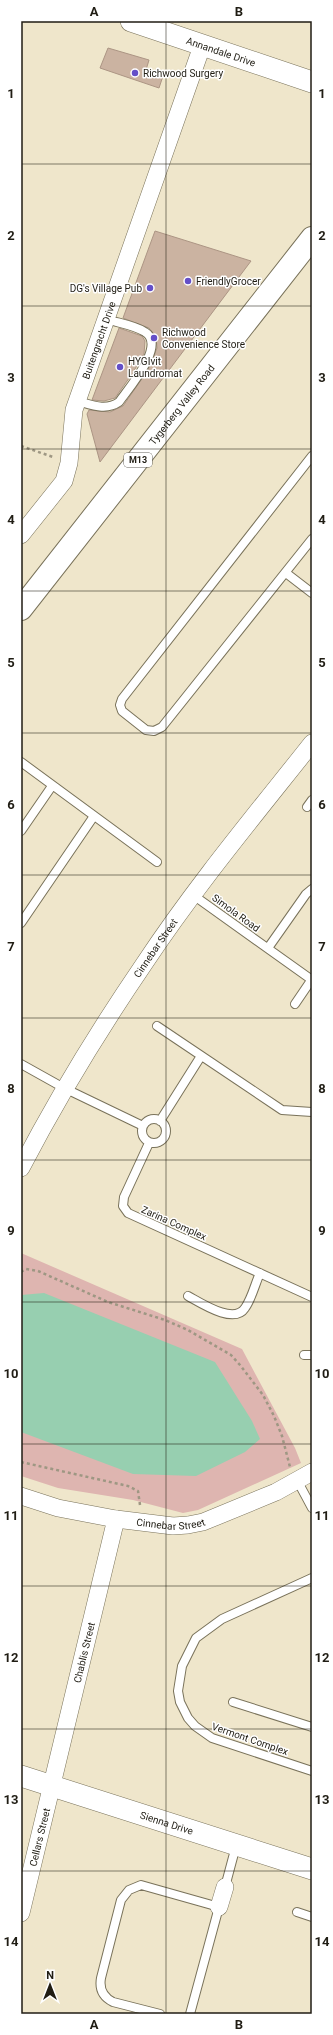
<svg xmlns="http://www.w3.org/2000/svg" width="333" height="2035" font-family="Roboto,sans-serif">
<rect width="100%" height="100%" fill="#efe6cb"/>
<!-- green -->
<path fill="#deb5b0" d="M21,1253L242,1349L295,1448L301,1463L198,1510L183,1513L133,1500L58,1488L21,1476Z"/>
<!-- water -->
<path fill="#97cfb0" d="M44,1293L215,1362L252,1421L260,1439L245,1452L196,1476L133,1474L21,1432V1295Z"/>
<!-- building -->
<path fill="#cbb3a1" stroke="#ac9584" d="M108,48L149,60L146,70L163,76L159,88L100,68Z
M155,231L251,261L100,462L87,414L89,410L110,412L123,406L148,370L157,348L156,337L149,328L123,318Z
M119,328L142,336L145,341L144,354L132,374L115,398L104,401L92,400Z"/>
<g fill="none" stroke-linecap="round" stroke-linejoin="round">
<!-- service casing -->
<g stroke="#79725a" stroke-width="10">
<path id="service" d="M77,401C92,405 106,411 119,402C128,389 167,345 145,332C134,325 118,323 106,319
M312,456L122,699L120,705L122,711L146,730L154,731L162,727L312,539
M286,573L312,593
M21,762L157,862
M307,807L312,800
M21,831L52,786
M193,895L312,980
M21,923L94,816
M268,948L306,894L312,889
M295,1004L312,979
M157,1026L282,1110L312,1112
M21,1064L64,1088L143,1126
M142 1131a12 12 0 1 1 24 0a12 12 0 1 1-24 0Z
M160,1121L201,1056
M149,1143L124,1197L123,1206L128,1213L312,1297
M188,1296C201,1303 234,1325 245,1308C252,1298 255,1284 260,1273
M304,1355H312
M297,1480L312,1508
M312,1578L222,1619L196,1638L182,1666L178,1691L180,1702L188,1718L195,1726L212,1738L312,1771
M233,1702L312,1727
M225,1887L236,1846
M297,1912L312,1917
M160,2014L113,2002C103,1997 99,1989 101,1978L121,1900L129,1890L141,1885L219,1907L190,2014"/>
</g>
<!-- minor casing -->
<g stroke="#79725a" stroke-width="18">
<g id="minor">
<path id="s1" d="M21,535L64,481L69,463L74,410L202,46"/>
<path id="s2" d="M21,1168C58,1097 99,1030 144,964C195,887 255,815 312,743"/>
<path id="s3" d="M21,1496L58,1508L116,1519L173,1526L188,1525L203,1522L276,1492L312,1472"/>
<path d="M219,1907L225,1887"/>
<path id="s4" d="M21,1913L116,1519"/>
</g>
</g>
<!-- tertiary casing -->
<g stroke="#79725a" stroke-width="22">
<g id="tertiary">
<path id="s5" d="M131,21L312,82"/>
<path id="s6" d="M21,1776L312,1869"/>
</g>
</g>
<!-- primary casing -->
<g stroke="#79725a" stroke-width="24">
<g id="primary">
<path id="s7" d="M21,609L312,238"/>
</g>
</g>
<!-- path -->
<path stroke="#9e9783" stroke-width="2.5" stroke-dasharray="3 3" stroke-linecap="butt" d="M21,446L53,457
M21,1272L26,1269L38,1271L108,1302L165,1320L188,1330L231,1355L240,1365L263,1395L274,1416L282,1436L290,1467
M21,1462L128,1486L138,1491L140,1505"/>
<!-- service -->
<use href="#service" stroke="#fff" stroke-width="8"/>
<!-- minor -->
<use href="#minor" stroke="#fff" stroke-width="17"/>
<!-- tertiary -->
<use href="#tertiary" stroke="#fff" stroke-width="21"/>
<!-- primary -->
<use href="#primary" stroke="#fff" stroke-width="22"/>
</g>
<!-- grid -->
<path fill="none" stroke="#201d14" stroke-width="1" stroke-opacity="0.55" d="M166,21V2014M21,164H312M21,306H312M21,449H312M21,591H312M21,733H312M21,875H312M21,1018H312M21,1160H312M21,1302H312M21,1444H312M21,1586H312M21,1729H312M21,1871H312"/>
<!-- markers -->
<g fill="#644fc8" stroke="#fff" stroke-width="1.5">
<circle cx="135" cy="73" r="4"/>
<circle cx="188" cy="281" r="4"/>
<circle cx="150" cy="288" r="4"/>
<circle cx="154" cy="338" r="4"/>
<circle cx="120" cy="367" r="4"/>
</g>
<g text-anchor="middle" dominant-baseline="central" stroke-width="3" stroke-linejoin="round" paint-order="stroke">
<!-- shield labels -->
<rect fill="#fff" stroke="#63615a" stroke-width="1" x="124" y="453" width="28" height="14" rx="3"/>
<g font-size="9" font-weight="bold" fill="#201d14">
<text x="138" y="460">M13</text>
</g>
<!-- street labels -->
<g font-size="10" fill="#201d14" stroke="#fff">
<text stroke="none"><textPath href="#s5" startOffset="95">Annandale Drive</textPath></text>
<text stroke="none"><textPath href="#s1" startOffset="215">Buitengracht Drive</textPath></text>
<text stroke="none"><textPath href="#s7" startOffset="260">Tygerberg Valley Road</textPath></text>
<text transform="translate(236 913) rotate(36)">Simola Road</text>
<text stroke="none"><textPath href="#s2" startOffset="258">Cinnebar Street</textPath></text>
<text transform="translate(174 1223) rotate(24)">Zarina Complex</text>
<text stroke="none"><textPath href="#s3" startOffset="153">Cinnebar Street</textPath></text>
<text stroke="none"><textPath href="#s4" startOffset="268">Chablis Street</textPath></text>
<text transform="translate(250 1739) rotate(19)">Vermont Complex</text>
<text stroke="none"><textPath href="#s6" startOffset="153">Sienna Drive</textPath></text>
<text stroke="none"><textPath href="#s4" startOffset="78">Cellars Street</textPath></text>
</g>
<!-- poi labels -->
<g font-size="10" fill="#201d14" stroke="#fff" text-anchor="start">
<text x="143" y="73">Richwood Surgery</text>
<text x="196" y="281">FriendlyGrocer</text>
<text x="142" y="288" text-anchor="end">DG's Village Pub</text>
<text x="162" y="332">Richwood<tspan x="162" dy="12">Convenience Store</tspan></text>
<text x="128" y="361">HYGIvit<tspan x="128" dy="12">Laundromat</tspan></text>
</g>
</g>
<!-- border -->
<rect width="333" height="2035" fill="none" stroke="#ffffff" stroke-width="44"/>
<!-- north arrow -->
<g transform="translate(50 1985)" stroke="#ffffff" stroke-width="3" paint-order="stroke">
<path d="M0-3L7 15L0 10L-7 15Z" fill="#201d14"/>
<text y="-6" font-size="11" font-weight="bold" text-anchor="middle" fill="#201d14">N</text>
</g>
<rect x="22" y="22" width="289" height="1991" fill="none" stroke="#201d14" stroke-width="1.5"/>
<g font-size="13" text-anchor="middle" font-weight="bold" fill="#201d14">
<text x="94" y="16">A</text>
<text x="239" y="16">B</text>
<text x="11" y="98">1</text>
<text x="322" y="98">1</text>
<text x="11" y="240">2</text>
<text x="322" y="240">2</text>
<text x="11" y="382">3</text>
<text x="322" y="382">3</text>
<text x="11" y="524">4</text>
<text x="322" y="524">4</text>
<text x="11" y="667">5</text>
<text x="322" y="667">5</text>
<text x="11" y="809">6</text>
<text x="322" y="809">6</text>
<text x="11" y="951">7</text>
<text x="322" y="951">7</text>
<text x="11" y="1093">8</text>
<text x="322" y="1093">8</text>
<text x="11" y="1235">9</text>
<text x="322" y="1235">9</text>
<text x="11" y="1378">10</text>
<text x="322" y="1378">10</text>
<text x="11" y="1520">11</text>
<text x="322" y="1520">11</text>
<text x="11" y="1662">12</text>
<text x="322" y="1662">12</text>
<text x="11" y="1804">13</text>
<text x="322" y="1804">13</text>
<text x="11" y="1946">14</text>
<text x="322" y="1946">14</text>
<text x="94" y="2029">A</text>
<text x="239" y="2029">B</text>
</g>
</svg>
